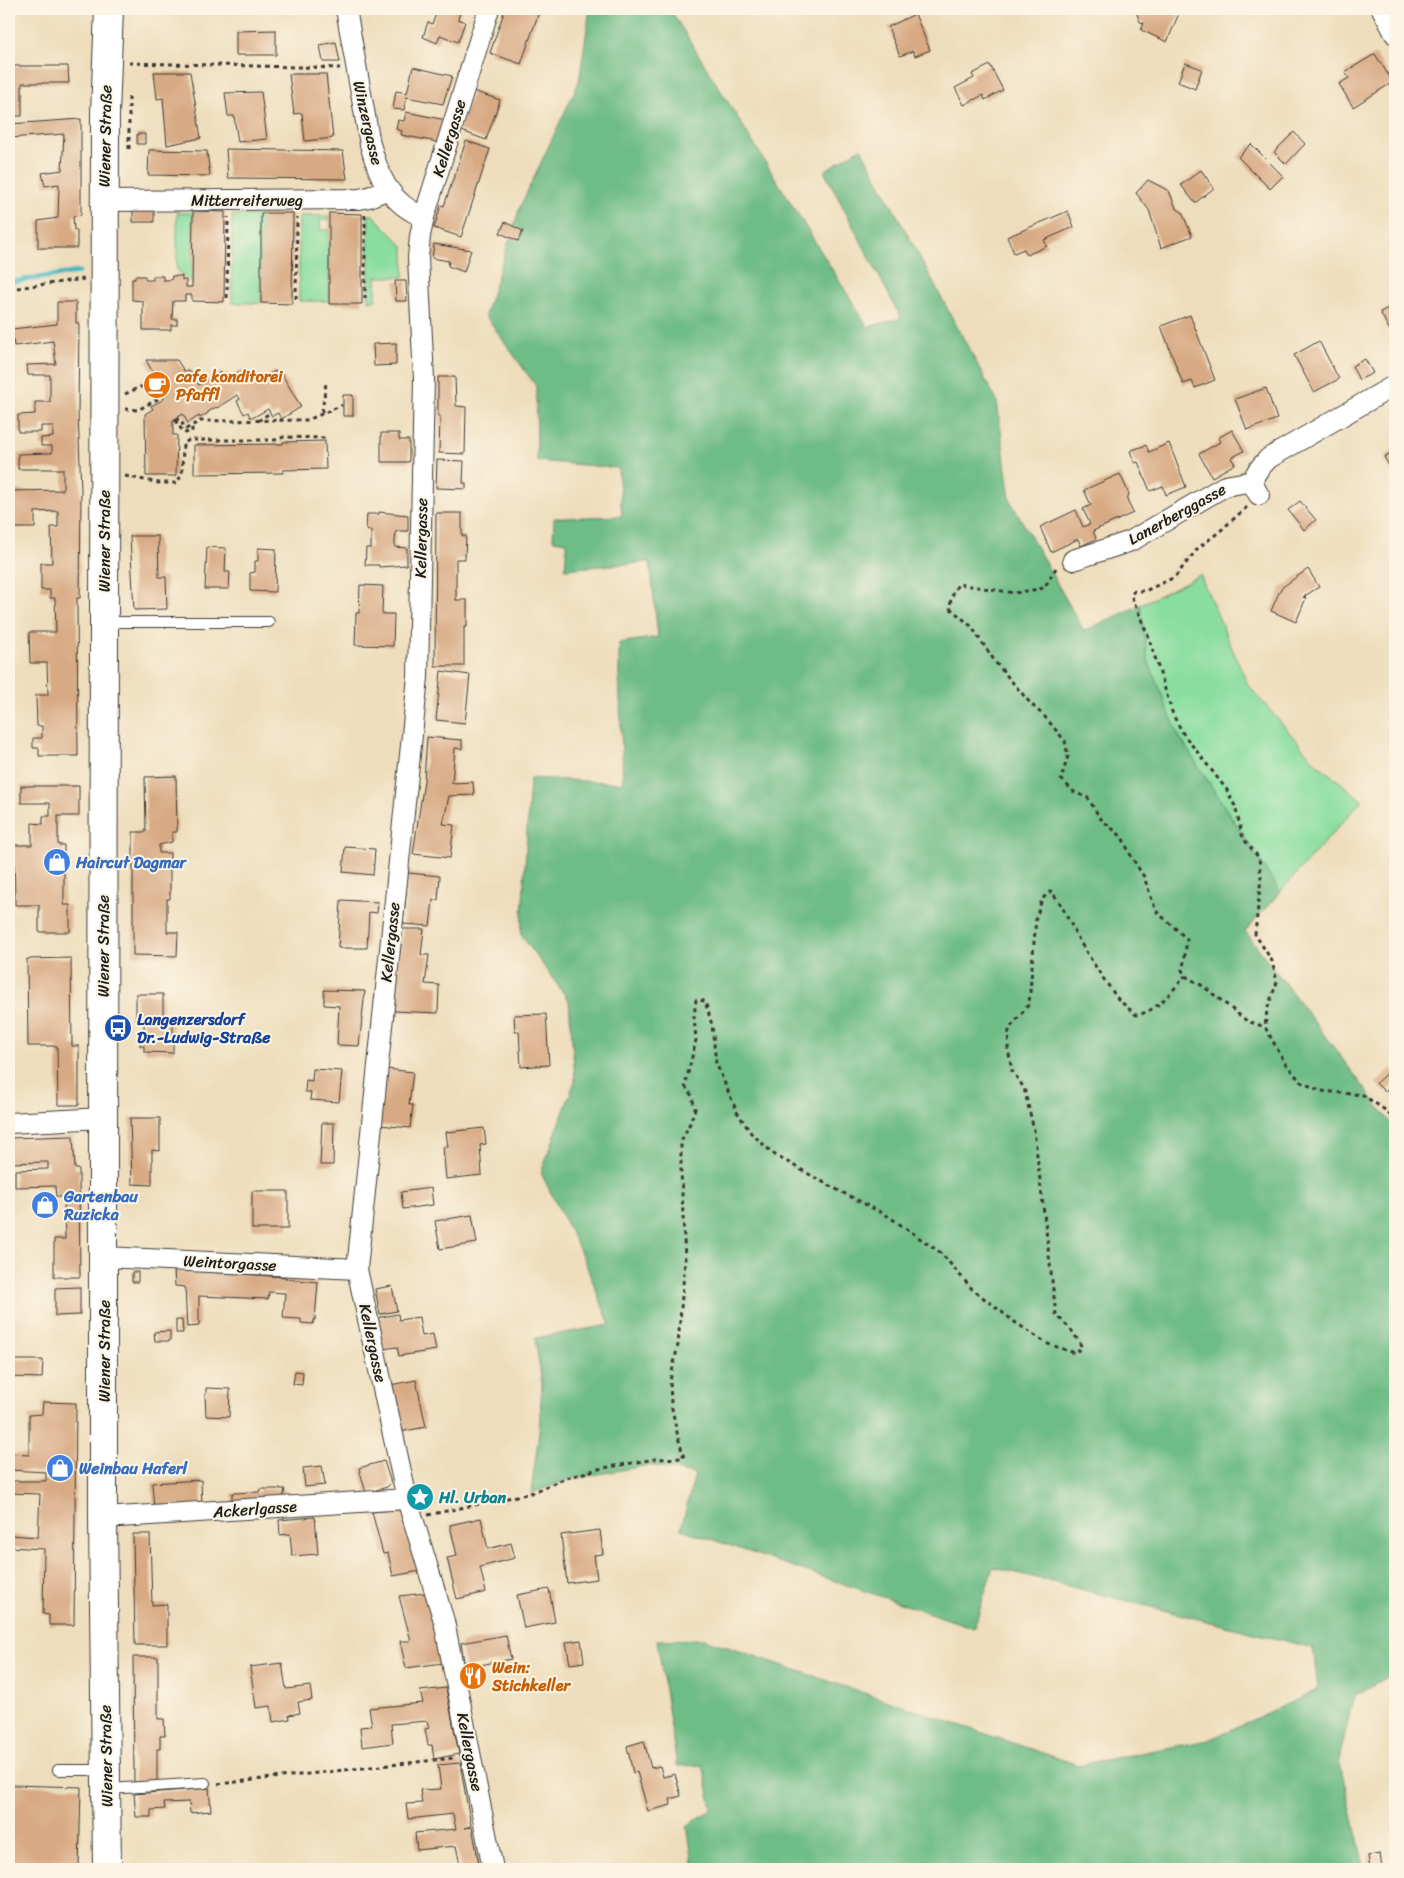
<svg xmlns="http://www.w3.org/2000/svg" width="1404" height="1878" font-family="Sriracha,sans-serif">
<rect width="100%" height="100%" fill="#fcf5e5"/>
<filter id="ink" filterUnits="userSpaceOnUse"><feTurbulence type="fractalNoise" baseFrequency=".02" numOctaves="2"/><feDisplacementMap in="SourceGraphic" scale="10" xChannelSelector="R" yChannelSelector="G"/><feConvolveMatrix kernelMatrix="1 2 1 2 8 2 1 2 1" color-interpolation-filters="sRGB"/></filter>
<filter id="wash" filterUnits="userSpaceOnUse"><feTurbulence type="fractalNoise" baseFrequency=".0096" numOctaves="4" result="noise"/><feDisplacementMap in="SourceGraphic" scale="20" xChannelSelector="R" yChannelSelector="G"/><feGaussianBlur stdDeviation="1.12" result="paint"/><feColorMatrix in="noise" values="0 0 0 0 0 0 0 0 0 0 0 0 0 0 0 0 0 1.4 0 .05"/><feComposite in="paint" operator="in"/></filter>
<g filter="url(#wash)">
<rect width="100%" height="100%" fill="#eeddbc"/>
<!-- green -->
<path fill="#88dd9f" stroke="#527c5e" d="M177,213H193L192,283L177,270Z
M232,215H261V303H232Z
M368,215H373L404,247V277H376V300L369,301Z
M299,216H329V220H320V230H329V301H299Z
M1200,575L1248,685L1316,763L1362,800L1280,892L1178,735L1147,660L1140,605Z"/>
<!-- forest -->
<path fill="#6ebc86" stroke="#456c51" d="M590,9H670L868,327L901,318L824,171L861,148L997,401L1010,500L1084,631L1140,605L1148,660L1178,735L1280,892L1245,931L1395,1128V1672L1354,1696L1339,1760L1365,1869H694L687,1826L712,1809L703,1765L677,1766L657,1640L704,1639L1078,1765L1208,1740L1318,1690L1313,1648L993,1567L974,1628L681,1529L695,1474L649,1465L571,1479L531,1493L539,1432L542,1384L535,1338L610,1325L583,1257L541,1173L575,1081L569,1001L521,935L530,778L623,783L619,673V643L658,637L650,562L565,569L567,542L553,540L554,518L622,516L618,468L537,461L536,386L485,315L520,207L579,82Z"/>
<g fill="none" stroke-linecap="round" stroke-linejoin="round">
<!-- stream -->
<path stroke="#48b7c0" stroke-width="5" d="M9,282L79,272"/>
</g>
<g id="blocks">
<!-- building -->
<path fill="#d8aa84" d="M438,9H461L458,19L465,22L458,42L440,35L437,43L423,37L428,22L432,24Z
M505,9H540L521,64L490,53Z
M1139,9H1176L1180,11L1167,42L1141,30L1144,23L1140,22L1137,14Z
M915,14L930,50L915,56L913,51L900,56L888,27Z
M276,30V55H236V31Z
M336,42L340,62H323L320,45Z
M1375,54L1393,82L1353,107L1339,84L1349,78L1345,72Z
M1185,63L1202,69L1195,89L1178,82Z
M990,65L1003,90L985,100L983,95L964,105L955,88L974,78L972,74Z
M9,66H68L69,83H22V116H9Z
M413,67L452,76L443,104L406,97L404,110L393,109L396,91L407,93Z
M154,72H190L201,138L167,145L163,98L157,99Z
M289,74H326L333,138L305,141L302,113L294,114Z
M473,91L500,100L486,140L459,130Z
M261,92L267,139L238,142L234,116H228L225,93Z
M406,112L446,120L442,143L401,135L402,131L396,129L398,120L404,121Z
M81,119V215L73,216L74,230H77V248H38V221L58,218L59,184L45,186L42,173L62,170L64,134L9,138V124Z
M1294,132L1305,144L1286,164L1274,152Z
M137,134H145V144H137Z
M466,141L490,149L461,237L434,228L441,205L444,206Z
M1251,144L1283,176L1270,189L1238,157Z
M226,149L343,151L347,179L228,178Z
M149,150L207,151L210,176L148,175Z
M1201,170L1214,188L1195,203L1181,185Z
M1148,180L1169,191L1176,208L1182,212L1192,236L1161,248L1149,210L1136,193Z
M133,209L154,210V222H133Z
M193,211L225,212L224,302L192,301V295H185V301H173L172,319H177V325H171V330H143V301L132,300V279H135V276H145V280H153V276H163V280H171L172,276H182V280H186V287H192Z
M1068,211L1074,227L1044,240L1047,246L1027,255L1024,249L1014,253L1007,237Z
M261,213H293L292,304L261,303Z
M329,213L362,214V304H329Z
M505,222L523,231L518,241L500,233Z
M434,244L471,250L464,272L448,266L449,261L432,258Z
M395,281H406L407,301H396Z
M57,302H76V323H79L78,414L81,490L80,598H77L78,756H39V748H33V738H42V726H37L36,695H48L47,663H30L29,632H56L55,598H50V590H41V563H52L51,527H58V511L35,512V528H9V491L63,490V469H18V454L52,453V446H41V438L53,437V426H41V432H18V415L35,414V402H50V375H28L27,365L56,364L53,341L14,346L12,329L57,324Z
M1395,305V340L1380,312Z
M1190,315L1215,380L1195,388L1192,381L1183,384L1161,326Z
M1319,341L1339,379L1314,392L1294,355Z
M396,343V365L374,366L373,344Z
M1365,359L1373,373L1359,380L1352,366Z
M146,360H177L184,371H191L199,385L221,372L222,376L227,373L230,377L240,371L251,372L254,378L261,374L263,378L275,371L276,373L280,371L301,407L281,419L278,413L272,416L268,409L254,417H250L248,412L244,414L237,401L240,399L237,395L217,408L216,407L208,412V413L200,418L199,416L188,423L183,414L173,420V435H177L176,476H146L145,414L153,409L151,406L164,399L155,381L157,380Z
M438,377H455L456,406L466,407L465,454L439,453L440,416H438Z
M1266,388L1277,419L1247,430L1235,399Z
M343,395H353V416H343Z
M1232,430L1244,451L1231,458L1235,464L1212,477L1199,454L1220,442L1218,438Z
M381,433H399V440H409V462H381Z
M325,441L326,469L283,470V473L194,474V445L283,444V442Z
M1169,443L1186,487L1166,495L1163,486L1150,491L1138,462L1135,463L1130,451L1146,445L1149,452Z
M1395,450V476L1384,457Z
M437,460L464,461L463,483H466V489L436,488Z
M1120,474L1129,494L1127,499L1133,513L1093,531L1096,539L1081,546L1078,539L1051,552L1040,527L1076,510L1083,527L1090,524L1083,509L1091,505L1084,490Z
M1300,501L1316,520L1304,530L1288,510Z
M379,512L408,515V531H396L395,541V547L407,548V565L379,567V565H365L366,548H371V531L366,530L367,514H379Z
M436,513H462V536H466L465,559H456V600H467V627H464V666H435Z
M130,536H158L159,577H166L167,609L134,610Z
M207,547L226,548L225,572H230L229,589H205Z
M258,548L276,549L275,592L250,591V573L255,572V561H258Z
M1308,569L1319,587L1303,597L1306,598L1296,622L1271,611L1281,588Z
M360,585L383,586L382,614H394L393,646L355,645L356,613H359Z
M441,671L470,675L465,723L436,720Z
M427,737L462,740V749L455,748L452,783L473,782L474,795L449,796L443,824L454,825L450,858L413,854L424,781Z
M176,776L177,832H172V842L159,845V853H170V899H167V932H178L177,956L133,955V832H146L145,777Z
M21,786H79V816H58V845H64V905H70V932H39V905H15L14,845H32V823L43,824V816H50V803H21Z
M345,847L375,849L373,875L343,872Z
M408,873L440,876L438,900H433L430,926L403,924Z
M341,900L378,902L377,913L369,912L367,948H338Z
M403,929H424L421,955H429L425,984L439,985L438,1013L394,1011L396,983Z
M71,958L72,1046H79V1105H58L57,1046H28L27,959Z
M324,990L365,991L359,1046L337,1045L339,1006L324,1005Z
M136,994H163V1020H173V1053L144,1052V1046H140V1031H144V1019L136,1020Z
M546,1014L549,1065L521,1067L519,1031H515L514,1015Z
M313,1069L342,1071L339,1102L310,1100L311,1092H305L306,1080L312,1081Z
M386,1069L413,1072L409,1105H413L410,1128L379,1125Z
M1391,1069L1395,1073V1083L1385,1092L1376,1083Z
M130,1118H160V1151L152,1150V1185L132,1184Z
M322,1123H334L333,1165H320Z
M484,1128L486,1144L480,1145L482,1175L446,1179L443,1147H448L446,1132Z
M73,1136L75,1169H79L80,1277H54V1239H65L64,1197H56L55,1186L15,1187V1170L48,1169V1162L9,1163V1138Z
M431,1188L433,1205L403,1209L401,1192Z
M252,1191H288V1229H252Z
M472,1215L477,1243L440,1249L435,1221Z
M174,1270L286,1277V1279L318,1282L315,1320H314L313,1324L301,1323V1319L283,1318L285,1293L269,1292L268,1299L199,1296V1326L187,1327L185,1287L175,1286Z
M132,1272H138V1282H132Z
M392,1286L397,1311L380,1314L375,1289Z
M80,1287V1315L55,1316V1288Z
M398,1314L399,1320L419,1317L422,1336L433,1334L436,1350L399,1356L397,1347L382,1349L376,1318Z
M176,1320H182L183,1333H176Z
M170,1331V1341H155L154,1332Z
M9,1360H43L42,1378L9,1377Z
M295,1371L303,1372L302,1385L293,1384Z
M416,1380L426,1427L400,1432L390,1385Z
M206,1388L230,1389L229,1417L206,1416L205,1394H206Z
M43,1402L76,1403L74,1625H49V1615L43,1614L44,1549L9,1547L10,1535L38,1537L40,1494L9,1493V1481H46V1472L9,1470V1462L10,1454L29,1455V1415L42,1414Z
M384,1461L391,1483L387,1487L366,1493L359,1468Z
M322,1466L325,1485L305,1487L303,1468Z
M201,1480L202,1506L154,1509L152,1483Z
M260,1489H285L282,1503L232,1507V1493L259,1492Z
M405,1509L420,1571L393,1576L388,1553L383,1554L372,1512Z
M315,1517L318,1554L292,1556L290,1534L280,1535L279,1520Z
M481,1518L488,1549L511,1543L515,1558L480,1567L486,1592L457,1599L447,1558L457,1556L450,1525Z
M600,1530L603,1554L594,1555L597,1579L567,1583L561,1535Z
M133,1534H150L152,1605L167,1604V1645H135Z
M549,1589L555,1622L524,1628L517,1595Z
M427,1593L443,1663L406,1668L400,1641H411L399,1596Z
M506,1635L511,1659L465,1668L461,1643Z
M581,1640L584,1662L570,1664L566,1642Z
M133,1657H158V1719H164L165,1736H160V1749H157V1782H134Z
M282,1663L286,1689L310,1686L312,1700L298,1702L300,1713L289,1715L290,1719L273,1722L271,1706L256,1708L250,1667Z
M446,1688L459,1754L434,1759L432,1745H428L425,1729L429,1728L427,1721L391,1724L393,1743L362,1747L360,1727L372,1726L369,1708L423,1703L420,1691Z
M644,1741L651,1768L660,1766L663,1777L675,1774L681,1796L670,1799L671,1805L648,1811L637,1772L633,1773L627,1746Z
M460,1763L471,1826L465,1828L472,1827L480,1869H461L456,1846L417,1850L415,1833L456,1829L453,1814L408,1819L406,1804L422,1803L420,1790L441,1789L438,1765Z
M12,1785L81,1787L79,1869H10Z
M209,1788L211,1811L190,1813L189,1802L164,1803L165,1809L151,1810V1817H136L134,1794Z
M1380,1854L1382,1869H1370L1368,1856Z"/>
</g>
</g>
<g filter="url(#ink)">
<use href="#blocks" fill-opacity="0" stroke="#3c3934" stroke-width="1"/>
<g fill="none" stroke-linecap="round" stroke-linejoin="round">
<!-- lane casing -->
<g stroke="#3c3934" stroke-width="12">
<path id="lane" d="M105,622H269
M58,1770H106
M108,1789L205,1783"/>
</g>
<!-- street casing -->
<g stroke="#3c3934" stroke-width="22">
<path id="street" d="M346,9L370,144C379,177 390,204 424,217
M489,9L424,217L420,236L418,258L424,379L418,677L357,1269L407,1499L444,1621L493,1869
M1382,9L1395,34
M104,201L359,199L369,197L388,189
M1259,495C1247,478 1257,471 1269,458L1395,385
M1073,560L1131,541L1225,486L1253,481
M9,1123L103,1118
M104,1257L357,1269
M103,1518L407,1499"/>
</g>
<!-- primary casing -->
<g stroke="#3c3934" stroke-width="30">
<path id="primary" d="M107,1869L103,1518V1142L105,114L109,9"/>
</g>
<!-- path -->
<path stroke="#3c3934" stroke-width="3" stroke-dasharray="4 4" stroke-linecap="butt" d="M129,63L340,68
M129,149V95
M9,289L84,279
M227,298L228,217
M296,299L297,217
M365,299V214
M125,394L140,387L157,385
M125,409L138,410L163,396
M322,412L326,383
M175,420L179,419L186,429L200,421L308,420L342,405
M175,420L184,433L192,432V426
M258,421L270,413
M125,476L159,483H176L182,475L183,444L189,440H275L284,437L327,438
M1247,507L1219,532L1198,548L1175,577L1145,591H1134L1131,595L1149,638L1173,715L1184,735L1227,790L1235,806L1243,838L1259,858L1261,878L1255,934L1272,961L1277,982L1267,1010L1265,1027L1285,1063L1301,1082L1321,1091L1363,1095L1385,1110L1395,1120
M1056,568L1044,588L1015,593L958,584L951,598L950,608L971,626L996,663L1031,704L1045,717L1065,741L1068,756L1061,779L1074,792L1088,798L1100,818L1122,837L1131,856L1144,877L1156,911L1187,939L1184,962L1182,970L1185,976L1203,986L1247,1021L1265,1027
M428,1515L531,1493L566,1478L598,1469L655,1459L684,1458L678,1437L671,1404L670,1381L678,1345L685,1260L681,1170V1142L690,1123L695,1109L692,1096L685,1086L696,1040L694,1017L696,1000L705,1001L712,1025L716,1063L737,1112L751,1133L775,1155L830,1186L888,1216L941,1253L972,1289L1016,1323L1048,1344L1075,1353L1082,1347L1072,1331L1056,1314L1034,1130L1024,1088L1012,1071L1008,1049L1009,1029L1029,1004L1036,918L1042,899L1051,891L1060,903L1080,942L1101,975L1118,999L1136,1015C1157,1012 1172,991 1185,976
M218,1784L453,1758"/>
<!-- lane -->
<use href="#lane" stroke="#fff" stroke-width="10"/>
<!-- street -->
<use href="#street" stroke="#fff" stroke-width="20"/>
<!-- primary -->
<use href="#primary" stroke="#fff" stroke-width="28"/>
</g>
</g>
<!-- icons -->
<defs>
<g id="cafe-disc" transform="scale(1.4375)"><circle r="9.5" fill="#e8710a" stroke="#fcf5e5"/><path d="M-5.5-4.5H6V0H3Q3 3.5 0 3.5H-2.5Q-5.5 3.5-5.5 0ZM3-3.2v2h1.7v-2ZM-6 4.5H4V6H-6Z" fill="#fff"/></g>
<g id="shop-disc" transform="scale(1.4375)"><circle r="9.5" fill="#3f7fe0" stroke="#fcf5e5"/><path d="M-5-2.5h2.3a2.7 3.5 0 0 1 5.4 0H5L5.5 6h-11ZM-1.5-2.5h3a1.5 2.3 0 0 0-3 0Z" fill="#fff"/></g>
<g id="bus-disc" transform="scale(1.4375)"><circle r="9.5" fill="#1a4fb4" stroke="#fcf5e5"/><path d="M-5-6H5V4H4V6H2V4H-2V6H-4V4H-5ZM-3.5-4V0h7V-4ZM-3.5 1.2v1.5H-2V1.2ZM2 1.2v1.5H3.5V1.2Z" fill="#fff"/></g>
<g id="sight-disc" transform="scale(1.4375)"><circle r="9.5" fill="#0f9aa8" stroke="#fcf5e5"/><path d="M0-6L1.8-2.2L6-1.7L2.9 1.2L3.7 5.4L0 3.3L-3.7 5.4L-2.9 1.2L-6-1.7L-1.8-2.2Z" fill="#fff"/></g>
<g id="restaurant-disc" transform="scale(1.4375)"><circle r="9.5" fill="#e8710a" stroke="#fcf5e5"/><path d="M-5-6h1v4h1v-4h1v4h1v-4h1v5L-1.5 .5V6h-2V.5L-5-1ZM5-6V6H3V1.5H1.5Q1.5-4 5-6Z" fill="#fff"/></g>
</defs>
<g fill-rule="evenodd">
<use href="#cafe-disc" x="157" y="385"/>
<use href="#shop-disc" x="57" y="862"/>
<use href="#bus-disc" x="118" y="1028"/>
<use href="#shop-disc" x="45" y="1205"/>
<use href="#shop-disc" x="60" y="1468"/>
<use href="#sight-disc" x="420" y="1497"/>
<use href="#restaurant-disc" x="473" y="1676"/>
</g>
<g text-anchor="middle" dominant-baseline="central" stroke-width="4" stroke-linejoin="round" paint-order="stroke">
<!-- street labels -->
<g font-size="16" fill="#1c1c1c" stroke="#fcf5e5">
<text transform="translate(368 123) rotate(77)">Winzergasse</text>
<text transform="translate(105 136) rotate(-89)">Wiener Straße</text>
<text transform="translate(449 138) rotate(-73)">Kellergasse</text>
<text x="247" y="200">Mitterreiterweg</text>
<text transform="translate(1177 514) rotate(-29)">Lanerberggasse</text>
<text transform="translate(421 538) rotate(-89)">Kellergasse</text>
<text transform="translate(104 541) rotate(-90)">Wiener Straße</text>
<text transform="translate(390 942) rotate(-84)">Kellergasse</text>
<text transform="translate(103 946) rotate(-90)">Wiener Straße</text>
<text transform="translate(230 1263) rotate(3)">Weintorgasse</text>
<text transform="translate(373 1343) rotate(78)">Kellergasse</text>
<text transform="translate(104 1351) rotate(-90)">Wiener Straße</text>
<text transform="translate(255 1509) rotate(-4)">Ackerlgasse</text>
<text transform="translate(470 1752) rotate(79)">Kellergasse</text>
<text transform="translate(106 1756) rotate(-91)">Wiener Straße</text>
</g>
<!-- food labels -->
<g font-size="16" font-weight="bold" fill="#c56008" stroke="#fcf5e5" text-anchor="start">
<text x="176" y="376">cafe konditorei<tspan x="176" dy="18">Pfaffl</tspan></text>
<text x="492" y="1667">Wein:<tspan x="492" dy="18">Stichkeller</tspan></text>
</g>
<!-- shop labels -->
<g font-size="16" font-weight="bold" fill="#366cbe" stroke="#fcf5e5" text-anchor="start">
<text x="76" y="862">Haircut Dagmar</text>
<text x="64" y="1196">Gartenbau<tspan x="64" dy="18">Ruzicka</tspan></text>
<text x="79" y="1468">Weinbau Haferl</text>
</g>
<!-- transit labels -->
<g font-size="16" font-weight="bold" fill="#164399" stroke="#fcf5e5" text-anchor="start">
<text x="137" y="1019">Langenzersdorf<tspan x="137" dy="18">Dr.-Ludwig-Straße</tspan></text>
</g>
<!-- culture labels -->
<g font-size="16" font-weight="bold" fill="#0d838f" stroke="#fcf5e5" text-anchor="start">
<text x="439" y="1497">Hl. Urban</text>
</g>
</g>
<!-- margin -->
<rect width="1404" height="1878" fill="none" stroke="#fcf5e5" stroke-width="30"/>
</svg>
